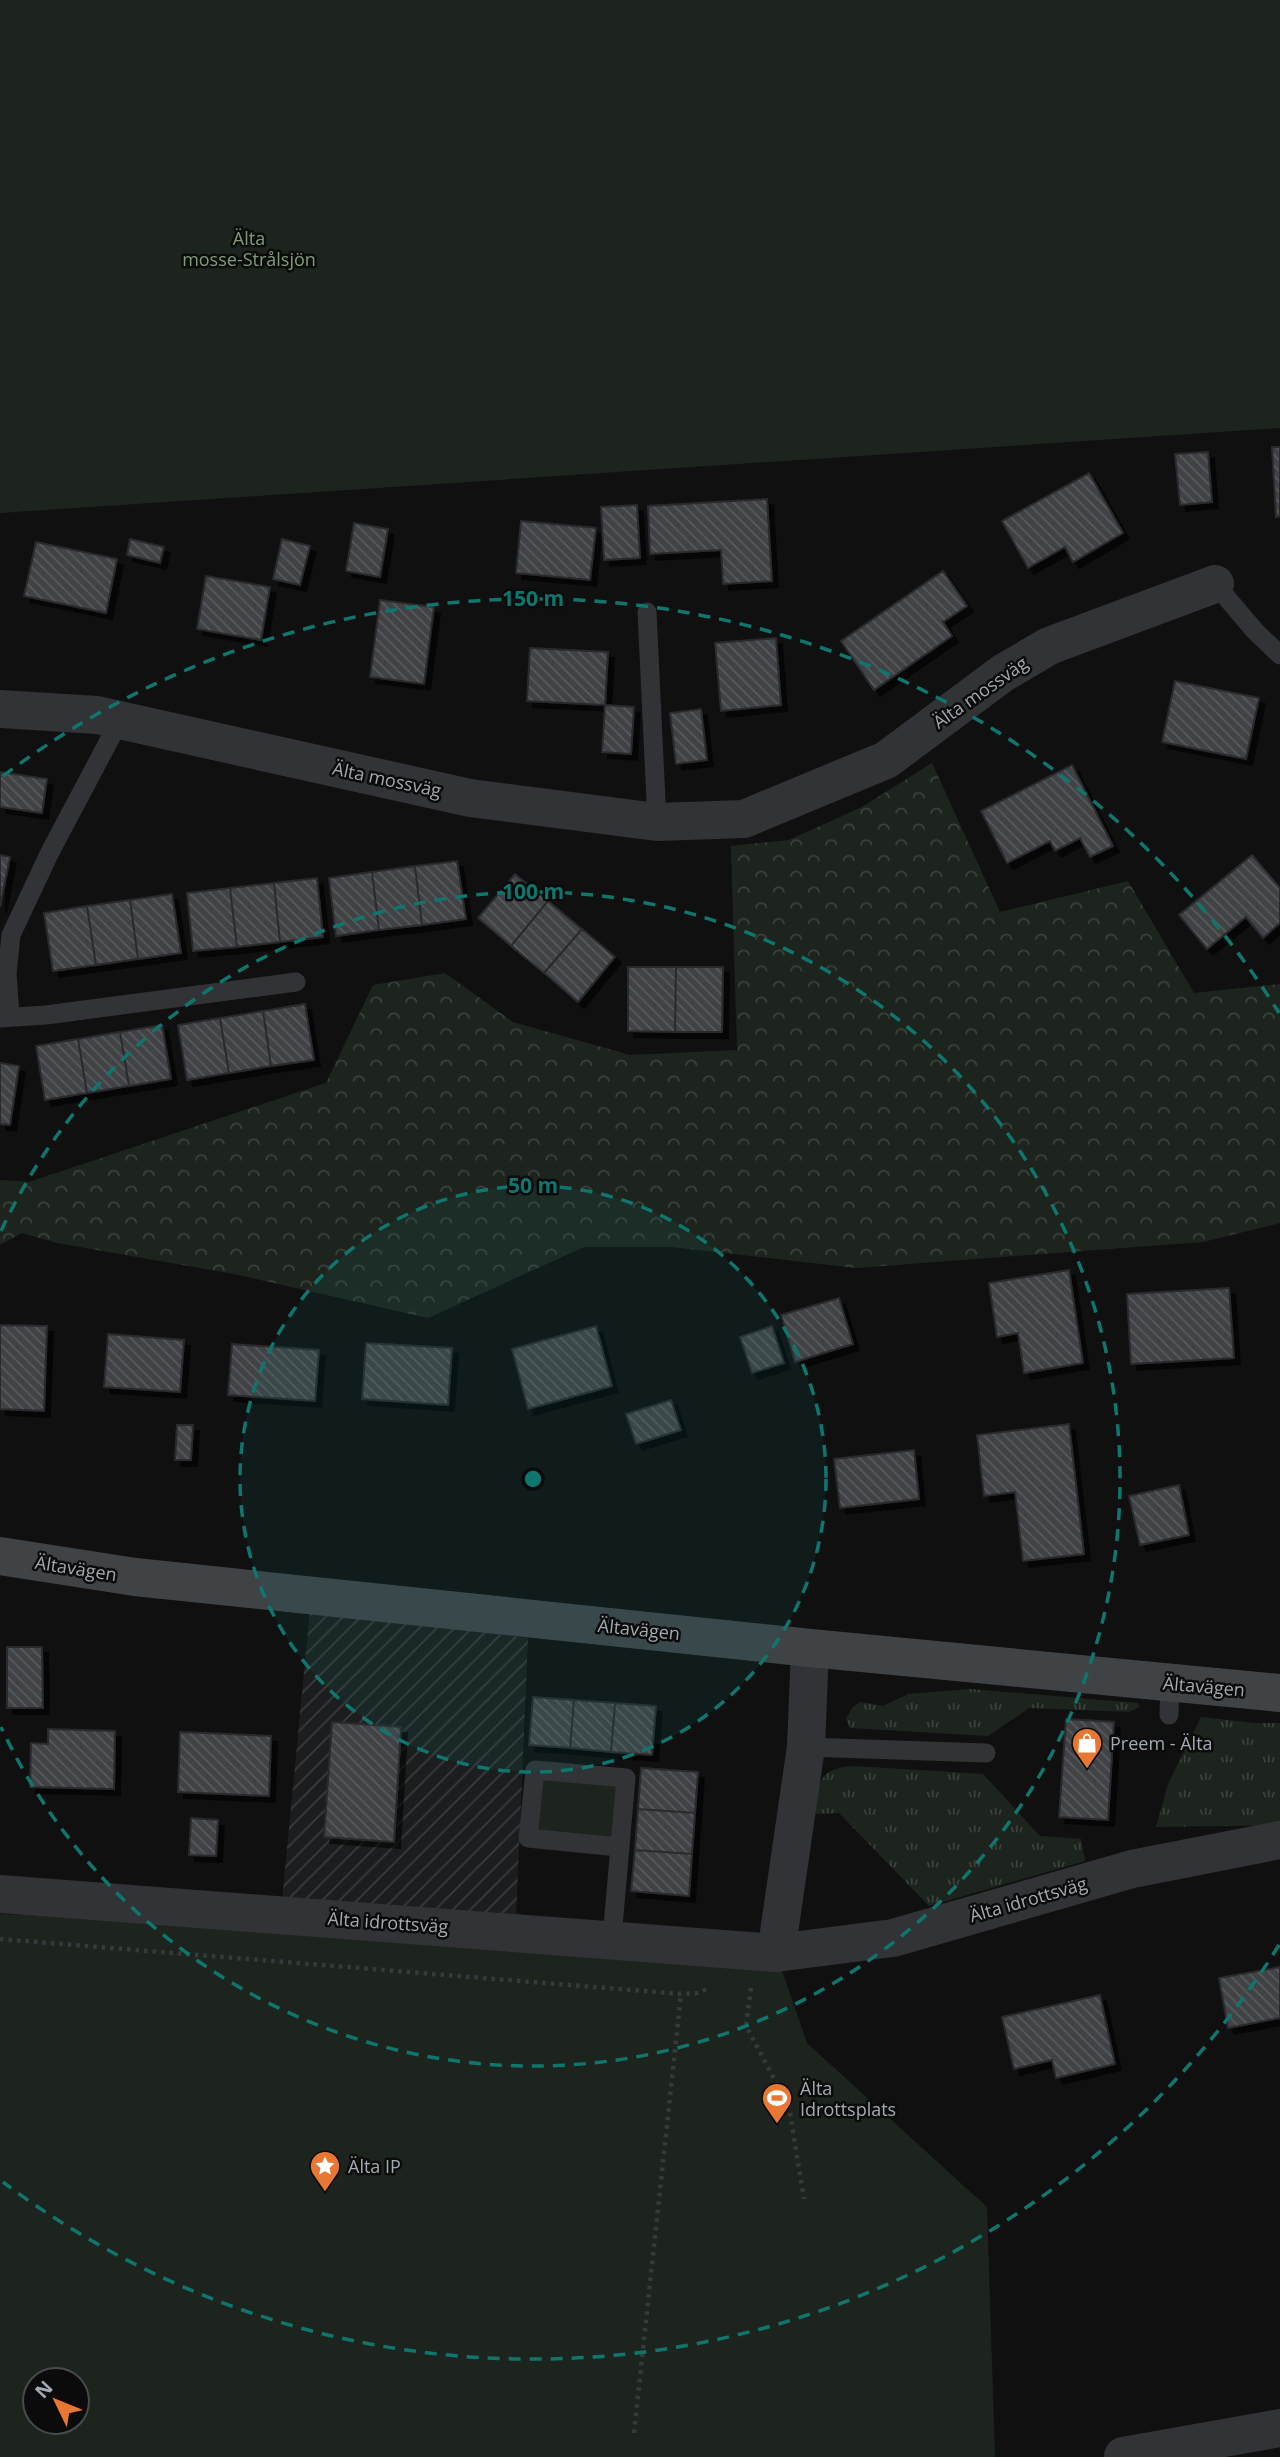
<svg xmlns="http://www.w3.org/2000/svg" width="1280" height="2457" font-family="'Open Sans',sans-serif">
<defs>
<pattern id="industrial-furrows" width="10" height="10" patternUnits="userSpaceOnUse" patternTransform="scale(1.75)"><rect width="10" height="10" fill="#1c1d1e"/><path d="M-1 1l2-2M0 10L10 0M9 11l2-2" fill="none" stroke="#3a3b3c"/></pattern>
<pattern id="grass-tufts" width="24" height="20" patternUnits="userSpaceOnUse" patternTransform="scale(1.75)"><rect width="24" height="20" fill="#1d241d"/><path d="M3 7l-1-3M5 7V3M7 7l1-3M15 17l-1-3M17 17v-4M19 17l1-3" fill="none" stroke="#3b413b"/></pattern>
<pattern id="forest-crowns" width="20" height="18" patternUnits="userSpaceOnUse" patternTransform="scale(1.75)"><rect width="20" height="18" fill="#1d241d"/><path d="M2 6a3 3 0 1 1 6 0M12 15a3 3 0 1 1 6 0" fill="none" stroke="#3b413b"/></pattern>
<pattern id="building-back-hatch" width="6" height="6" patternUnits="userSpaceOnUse" patternTransform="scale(1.75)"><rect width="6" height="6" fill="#3f4244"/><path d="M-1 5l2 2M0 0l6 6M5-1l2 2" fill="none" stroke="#585b5d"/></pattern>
<filter id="shadow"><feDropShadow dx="6" dy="6" stdDeviation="0" flood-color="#0009"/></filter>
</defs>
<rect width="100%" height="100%" fill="#101011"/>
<!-- industrial -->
<path fill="url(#industrial-furrows)" d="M310,1610L528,1638L516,1920L282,1900Z"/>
<!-- grass -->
<path fill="url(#grass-tufts)" d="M971,1689L1138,1703L1140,1707L1129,1712L1029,1708L988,1736L850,1728L846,1719L852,1708L860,1702L883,1706L908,1694Z
M1201,1717L1254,1723H1280V1825L1156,1827L1168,1784Z
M854,1766L983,1774L1040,1836L1081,1839L1085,1861L929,1906L839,1813L816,1814C817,1782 819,1768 854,1766Z"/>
<!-- forest -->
<path fill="url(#forest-crowns)" d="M932,763L1000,912L1128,881L1194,993L1280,984V1223L1203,1242L856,1268L671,1247H584L428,1318L234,1274L57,1243L22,1233L0,1245V1180L29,1182L326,1083L373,985L445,973L513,1022L630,1055L737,1050L731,846L789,840L862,807Z"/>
<!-- green -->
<path fill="#1d241d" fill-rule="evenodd" d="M0,0H1280V428L0,513Z
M539,1775L621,1784L615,1842L533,1834Z
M0,1914L560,1936L776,1953L807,2043L987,2207L995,2457H0ZM35,2380H77V2422H35Z"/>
<!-- building -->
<path fill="url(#building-back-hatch)" stroke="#2a2b2d" stroke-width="2" filter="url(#shadow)" d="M1272,447H1280V516L1276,517Z
M1208,452L1212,502L1180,505L1175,454Z
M1089,473L1123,533L1073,562L1065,547L1028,568L1002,521Z
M767,499L772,581L723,584L721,550L650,554L648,506Z
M637,505L640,558L604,560L601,507Z
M521,521L596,528L590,580L516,573Z
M354,523L388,529L380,577L346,571Z
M130,539L164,547L160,563L127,555Z
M282,539L310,546L300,585L273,579Z
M36,542L117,559L106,613L24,596Z
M943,571L967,606L943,622L952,636L874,690L841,641Z
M206,576L270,587L261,640L197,629Z
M380,600L434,607L424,684L370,677Z
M776,638L781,705L721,711L715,643Z
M530,648L608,652L605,705L527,701Z
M1175,681L1259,698L1246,759L1162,742Z
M605,705L634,707L631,754L602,752Z
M701,709L707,760L676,764L670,713Z
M1072,765L1113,846L1090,857L1080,838L1055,851L1050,841L1007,863L981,811Z
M0,772L47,779L42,813L0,807Z
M0,855L10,857L0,907Z
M1252,855L1280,888V923L1263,938L1246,917L1207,949L1179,915Z
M457,861L466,919L422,925L415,866Z
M415,866L422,925L379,930L372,872Z
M372,872L379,930L336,936L329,878Z
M515,874L548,901L511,946L478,918Z
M317,878L323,937L280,942L274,883Z
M274,883L280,942L237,947L230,888Z
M230,888L237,947L193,951L187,893Z
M172,894L181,953L138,959L130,900Z
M130,900L138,959L96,965L87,906Z
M548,901L582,929L544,973L511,946Z
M87,906L96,965L53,971L44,913Z
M582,929L615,957L578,1002L544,973Z
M628,967H676L675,1032L628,1031Z
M676,967H723L722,1032H675Z
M305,1004L314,1060L271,1066L263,1011Z
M263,1011L271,1066L229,1073L220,1018Z
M220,1018L229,1073L187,1080L178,1025Z
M162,1025L171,1079L129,1086L120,1032Z
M120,1032L129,1086L87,1093L78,1039Z
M78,1039L87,1093L45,1100L36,1046Z
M0,1063L19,1066L10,1125L0,1124Z
M1069,1270L1083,1363L1024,1373L1018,1333L997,1337L989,1283Z
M1229,1288L1234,1358L1131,1364L1127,1294Z
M839,1298L853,1344L795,1362L781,1315Z
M0,1325L47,1326L44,1411L0,1409Z
M596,1326L612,1386L528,1409L512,1349Z
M772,1326L784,1363L752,1373L740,1337Z
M108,1334L184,1340L180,1392L104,1387Z
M366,1343L452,1348L448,1405L362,1399Z
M232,1344L319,1350L315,1401L228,1395Z
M671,1400L681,1430L636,1444L626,1414Z
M1069,1424L1084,1554L1023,1561L1015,1492L984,1496L977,1435Z
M177,1425H193L191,1460H175Z
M914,1450L919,1499L840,1508L834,1459Z
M1179,1485L1189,1535L1140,1545L1129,1496Z
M7,1647H42L43,1708H7Z
M533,1697L574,1700L570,1748L529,1745Z
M574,1700L615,1703L611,1752L570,1748Z
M615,1703L656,1706L652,1755L611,1752Z
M1066,1719L1114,1722L1108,1820L1059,1817Z
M332,1722L401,1727L394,1842L324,1837Z
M48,1729L115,1731L114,1789L30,1787L31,1743L48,1744Z
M180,1732L271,1736L269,1796L178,1792Z
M641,1768L698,1772L695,1813L638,1809Z
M638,1809L695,1813L692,1854L635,1850Z
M191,1818L218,1820L216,1856L189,1855Z
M635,1850L692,1854L689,1896L631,1891Z
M1280,1967V2018L1228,2028L1219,1978Z
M1100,1995L1115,2064L1056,2078L1052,2060L1014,2069L1002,2017Z"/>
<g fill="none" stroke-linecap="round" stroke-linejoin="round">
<!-- path -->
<path stroke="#373a3d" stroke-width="4.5" stroke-dasharray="3.5 5" stroke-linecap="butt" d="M0,1939L681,1994L697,1993L710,1988
M751,1988L746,2026L789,2107L804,2199
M634,2433L681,1994"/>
<!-- service -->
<path stroke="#313336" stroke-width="19" d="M1215,584L1255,631L1280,655
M647,612L657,822
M10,1015L7,973L11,935L50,852L120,720
M0,1018L46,1015L296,982
M1169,1715L1170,1683
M806,1747L986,1753
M612,1938L626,1778L535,1770L528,1838L619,1847"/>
<!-- minor -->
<path stroke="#313336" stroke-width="38" d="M0,709L97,715L470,798L657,822L744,819L886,760L1003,673L1049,646L1215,584
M0,1894L776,1953L806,1747L810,1648
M776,1953L893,1938L1132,1869L1280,1840
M1123,2456L1280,2428"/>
<!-- secondary -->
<path stroke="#3f4346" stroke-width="38" d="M0,1556L135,1577L810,1648L1280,1693"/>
</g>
<!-- distance rings -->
<circle cx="533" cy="1479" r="293" fill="#0f766e" fill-opacity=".12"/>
<g fill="none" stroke="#0f766e" stroke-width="3.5" stroke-dasharray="12 9">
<circle cx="533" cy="1479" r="293"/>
<path d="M1 1231A587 587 0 1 1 1 1727"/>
<path d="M1279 1945A880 880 0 0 1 3 2182M3 776A880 880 0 0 1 1279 1013"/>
</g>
<!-- icons -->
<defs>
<g id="shop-pin" transform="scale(1.575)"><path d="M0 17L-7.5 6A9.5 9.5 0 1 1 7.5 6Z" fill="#e77732" stroke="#0b0b0c"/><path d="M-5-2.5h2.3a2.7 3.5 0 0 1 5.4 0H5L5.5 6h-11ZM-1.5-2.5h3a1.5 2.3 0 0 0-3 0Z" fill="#fff"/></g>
<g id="stadium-pin" transform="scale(1.575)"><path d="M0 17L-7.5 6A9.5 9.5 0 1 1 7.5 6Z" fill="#e77732" stroke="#0b0b0c"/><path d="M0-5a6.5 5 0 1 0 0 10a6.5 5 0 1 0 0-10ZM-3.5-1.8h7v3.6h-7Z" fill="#fff"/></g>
<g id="sight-pin" transform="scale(1.575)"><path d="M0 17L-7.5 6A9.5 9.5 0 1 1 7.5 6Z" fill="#e77732" stroke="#0b0b0c"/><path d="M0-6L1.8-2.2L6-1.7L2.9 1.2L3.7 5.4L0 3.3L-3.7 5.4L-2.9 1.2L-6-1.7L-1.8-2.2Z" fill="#fff"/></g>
</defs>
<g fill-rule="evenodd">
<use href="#shop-pin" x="1087" y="1743"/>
<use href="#stadium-pin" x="777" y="2098"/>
<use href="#sight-pin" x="325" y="2166"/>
</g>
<g text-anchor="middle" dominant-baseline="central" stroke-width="5" stroke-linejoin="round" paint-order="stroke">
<!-- park labels -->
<g font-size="18" fill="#819c79" stroke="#0b0b0c">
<text x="249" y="238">Älta<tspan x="249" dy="21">mosse-Strålsjön</tspan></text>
</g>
<!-- street labels -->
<g font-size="18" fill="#a2abb1" stroke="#0b0b0c">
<text transform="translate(980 692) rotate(-35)">Älta mossväg</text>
<text transform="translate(387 779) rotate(12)">Älta mossväg</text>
<text transform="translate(76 1568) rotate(9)">Ältavägen</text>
<text transform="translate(639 1629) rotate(6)">Ältavägen</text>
<text transform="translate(1204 1686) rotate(5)">Ältavägen</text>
<text transform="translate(1028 1899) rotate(-16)">Älta idrottsväg</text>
<text transform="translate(388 1922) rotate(4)">Älta idrottsväg</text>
</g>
<!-- poi labels -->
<g font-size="18" fill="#a2abb1" stroke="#0b0b0c" text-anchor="start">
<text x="1110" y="1743">Preem - Älta</text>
<text x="800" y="2088">Älta<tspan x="800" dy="21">Idrottsplats</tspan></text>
<text x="348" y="2166">Älta IP</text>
</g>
</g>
<circle cx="533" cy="1479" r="10" fill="#0f766e" stroke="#0b0b0c" stroke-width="3.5"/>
<g font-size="21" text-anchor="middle" font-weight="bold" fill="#0f766e" stroke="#0b0b0c" stroke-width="5" stroke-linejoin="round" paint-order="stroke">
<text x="533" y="606">150 m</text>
<text x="533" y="899">100 m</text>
<text x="533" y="1193">50 m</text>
</g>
<!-- north arrow -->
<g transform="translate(56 2401) rotate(313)"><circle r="33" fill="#0b0b0c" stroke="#474b4e" stroke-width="2"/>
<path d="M0-5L12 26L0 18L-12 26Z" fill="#e77732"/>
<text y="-10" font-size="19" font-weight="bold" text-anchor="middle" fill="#a2abb1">N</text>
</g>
</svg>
